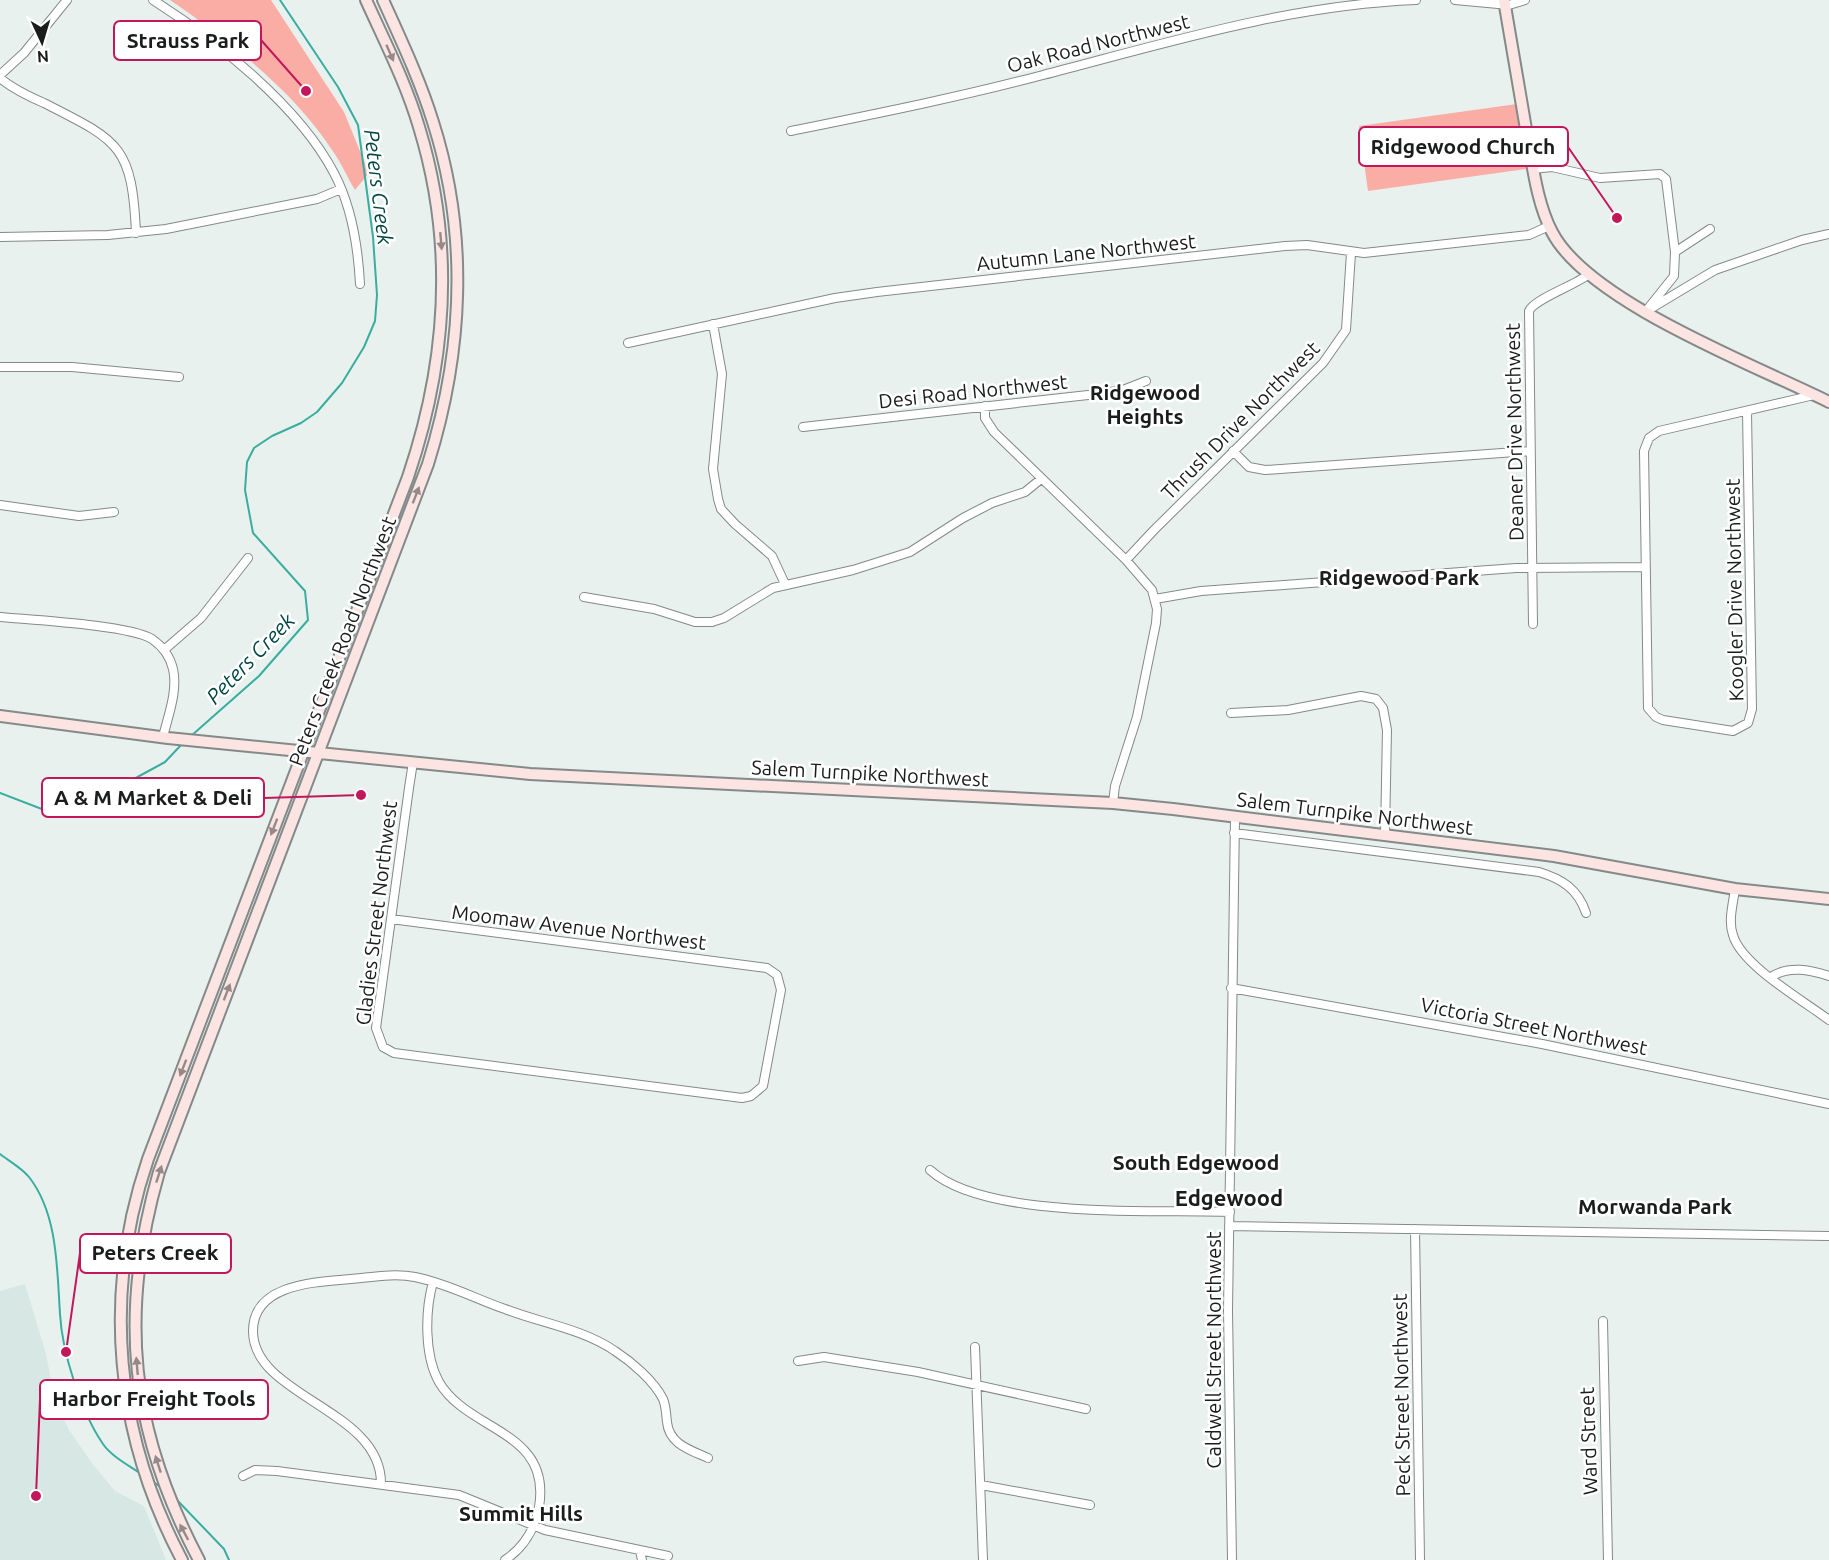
<svg xmlns="http://www.w3.org/2000/svg" width="1829" height="1560" font-family="Ubuntu,sans-serif">
<rect width="100%" height="100%" fill="#e9f1ef"/>
<!-- built -->
<path fill="#d6e7e4" d="M25,1284L46,1354L55,1401L69,1430L94,1466L115,1491L144,1506L166,1560H0V1291Z"/>
<!-- green -->
<path fill="#faada4" d="M170,0H271L344,112L369,173L355,190C347,177 341,162 332,150C294,91 227,39 170,0Z
M1517,104L1526,169L1368,191L1359,126Z"/>
<g fill="none" stroke-linecap="round" stroke-linejoin="round">
<!-- stream -->
<path stroke="#3aada0" stroke-width="2" d="M191,736L259,676L308,620L305,591L253,533L245,490L247,462L254,448L272,436L301,423L317,412L342,383L364,347L375,321L377,295L373,237L358,125L338,87L280,0
M0,793L60,816L101,808L132,780L165,762L182,744
M0,1154C9,1161 22,1168 29,1177C58,1214 57,1269 60,1314C62,1352 81,1412 103,1444C112,1457 130,1466 143,1475
M152,1481L162,1488
M176,1499L224,1549L229,1560"/>
<!-- street casing -->
<g stroke="#838a89" stroke-width="10">
<path id="street" d="M153,0C216,40 299,106 334,173C352,207 358,246 360,284
M1455,0L1509,5L1525,0
M0,75L24,53L67,0
M0,78C13,89 28,96 44,103C119,141 132,145 136,233
M791,131C875,114 960,97 1043,75C1166,43 1289,5 1416,0
M1533,169L1552,167L1600,178L1660,174L1666,179L1675,252
M0,237L108,235L166,229L317,199L341,189
M1646,311L1674,276L1675,252L1710,229
M1645,312L1715,270L1802,240L1829,234
M713,324L722,374L713,469L718,499L721,509L735,524L772,556L785,584
M628,343L835,298L877,292L1285,246L1307,245L1364,253L1529,235L1549,226
M0,367H72L179,377
M985,406V418L994,432L1126,560L1152,590L1157,609L1156,623L1137,717L1115,786L1113,803
M1747,412L1752,709L1748,723L1733,731L1663,720L1656,717L1648,708L1644,451L1649,438L1659,431L1814,395
M803,427L1097,394L1123,390L1146,381
M1233,451L1249,467L1265,470L1530,451
M0,505L79,516L114,512
M1126,560L1154,530L1323,363L1346,330L1351,253
M584,597L654,609L695,622H712L724,618L773,588L853,570L910,552L963,518L992,503L1025,492L1041,479
M1155,599L1201,591L1516,568L1645,567
M0,617C31,620 129,625 152,639C162,646 170,656 173,669C178,691 168,716 163,737
M1533,624L1529,311C1534,299 1576,285 1589,274
M164,650L201,618L248,558
M1231,713L1288,710L1361,696L1376,699L1383,708L1387,730L1385,835
M1234,833L1539,872C1562,879 1578,889 1586,913
M1735,889C1733,904 1728,921 1733,935C1741,965 1804,1001 1829,1020
M391,919L767,968L777,975L781,990L763,1086L751,1096L742,1098L394,1053L383,1047L376,1028L409,788L413,762
M1771,977C1789,965 1810,970 1829,976
M1231,988L1542,1044L1829,1104
M930,1170C985,1220 1155,1209 1230,1212
M1229,1226L1829,1236
M1415,1229L1420,1560
M433,1282C425,1311 424,1355 439,1382C468,1432 552,1430 539,1507C535,1529 523,1548 505,1560
M1603,1321L1608,1560
M975,1347L983,1560
M798,1361L824,1357L918,1372L1086,1409
M243,1476L255,1470L277,1471L459,1495L545,1530L668,1556
M381,1484C382,1409 253,1397 253,1331C253,1283 318,1282 351,1279C372,1277 395,1273 415,1277C446,1283 476,1299 505,1309C541,1323 583,1329 615,1351C632,1362 654,1381 663,1399C666,1406 666,1414 667,1422C669,1444 690,1450 708,1458
M981,1485L1090,1505
M640,1551L642,1560
M1232,1560L1228,1311L1235,817"/>
</g>
<!-- secondary casing -->
<g stroke="#838a89" stroke-width="14">
<path id="secondary" d="M1504,0C1512,45 1519,90 1527,135C1533,167 1537,203 1552,232C1588,302 1757,366 1829,402
M0,716L168,738L530,774L1113,803L1173,809L1554,856L1735,889L1829,899
M182,1560C115,1434 102,1294 148,1159L408,477C447,362 455,244 419,127C406,83 385,42 366,0
M199,1560C130,1430 118,1314 159,1172L428,464C463,352 469,235 433,122C420,80 401,40 383,0"/>
</g>
<!-- street -->
<use href="#street" stroke="#fff" stroke-width="8"/>
<!-- secondary -->
<use href="#secondary" stroke="#fbe4e2" stroke-width="10"/>
</g>
<!-- one-way arrows -->
<defs><path id="oneway-solid" d="M-6-.8H1V-3.2L6.5 0L1 3.2V.8H-6Z" transform="scale(1.5)"/></defs>
<g fill="#968a89">
<use href="#oneway-solid" transform="translate(390 53) rotate(66)"/>
<use href="#oneway-solid" transform="translate(441 241) rotate(85)"/>
<use href="#oneway-solid" transform="translate(416 495) rotate(-69)"/>
<use href="#oneway-solid" transform="translate(274 827) rotate(111)"/>
<use href="#oneway-solid" transform="translate(227 992) rotate(-69)"/>
<use href="#oneway-solid" transform="translate(183 1068) rotate(111)"/>
<use href="#oneway-solid" transform="translate(159 1174) rotate(-72)"/>
<use href="#oneway-solid" transform="translate(137 1366) rotate(-95)"/>
<use href="#oneway-solid" transform="translate(158 1464) rotate(-108)"/>
<use href="#oneway-solid" transform="translate(184 1532) rotate(-118)"/>
</g>
<g text-anchor="middle" dominant-baseline="central" stroke-width="5" stroke-linejoin="round" paint-order="stroke">
<!-- street labels -->
<g font-size="20" fill="#1a1d1c" stroke="#fff">
<text transform="translate(1098 43) rotate(-14)">Oak Road Northwest</text>
<text transform="translate(1086 252) rotate(-6)">Autumn Lane Northwest</text>
<text transform="translate(973 391) rotate(-6)">Desi Road Northwest</text>
<text transform="translate(1240 420) rotate(-45)">Thrush Drive Northwest</text>
<text transform="translate(1514 432) rotate(-91)">Deaner Drive Northwest</text>
<text transform="translate(1734 590) rotate(-91)">Koogler Drive Northwest</text>
<text transform="translate(342 641) rotate(-69)">Peters Creek Road Northwest</text>
<text transform="translate(870 773) rotate(3)">Salem Turnpike Northwest</text>
<text transform="translate(1355 813) rotate(7)">Salem Turnpike Northwest</text>
<text transform="translate(376 913) rotate(-83)">Gladies Street Northwest</text>
<text transform="translate(579 927) rotate(7)">Moomaw Avenue Northwest</text>
<text transform="translate(1534 1026) rotate(11)">Victoria Street Northwest</text>
<text transform="translate(1213 1350) rotate(-90)">Caldwell Street Northwest</text>
<text transform="translate(1401 1395) rotate(-91)">Peck Street Northwest</text>
<text transform="translate(1588 1441) rotate(-92)">Ward Street</text>
</g>
<!-- water labels -->
<g font-size="21" font-style="italic" fill="#004740" stroke="#fff">
<text transform="translate(379 187) rotate(83)">Peters Creek</text>
<text transform="translate(250 658) rotate(-46)">Peters Creek</text>
</g>
<!-- neighbourhood labels -->
<g font-size="21" font-weight="bold" fill="#1a1d1c" stroke="#fff">
<text x="1145" y="392">Ridgewood<tspan x="1145" dy="24">Heights</tspan></text>
<text x="1399" y="577">Ridgewood Park</text>
<text x="1196" y="1162">South Edgewood</text>
<text x="1655" y="1206">Morwanda Park</text>
<text x="521" y="1513">Summit Hills</text>
</g>
<!-- quarter labels -->
<g font-size="22" font-weight="bold" fill="#1a1d1c" stroke="#fff">
<text x="1229" y="1197">Edgewood</text>
</g>
</g>
<!-- callouts -->
<path fill="none" stroke="#c2185b" stroke-width="2" d="M306 91L261 40M1617 218L1568 147M361 795L264 798M66 1352L80 1253M36 1496L40 1399"/>
<g fill="#c2185b" stroke="#fff" stroke-width="2">
<circle cx="306" cy="91" r="6"/>
<circle cx="1617" cy="218" r="6"/>
<circle cx="361" cy="795" r="6"/>
<circle cx="66" cy="1352" r="6"/>
<circle cx="36" cy="1496" r="6"/>
</g>
<g fill="#fff" stroke="#c2185b" stroke-width="2">
<rect x="114" y="21" width="147" height="39" rx="6"/>
<rect x="1359" y="127" width="209" height="39" rx="6"/>
<rect x="42" y="778" width="222" height="39" rx="6"/>
<rect x="80" y="1234" width="151" height="39" rx="6"/>
<rect x="40" y="1380" width="228" height="39" rx="6"/>
</g>
<g font-size="21" text-anchor="middle" font-weight="bold" fill="#1a1d1c">
<text x="188" y="48">Strauss Park</text>
<text x="1463" y="154">Ridgewood Church</text>
<text x="153" y="805">A &amp; M Market &amp; Deli</text>
<text x="155" y="1260">Peters Creek</text>
<text x="154" y="1406">Harbor Freight Tools</text>
</g>
<!-- north arrow -->
<g transform="translate(42 42) rotate(176)" stroke="#ffffff" stroke-width="4.5" paint-order="stroke">
<path d="M0-4.5L10 22L0 15L-10 22Z" fill="#1a1d1c"/>
<text y="-9" font-size="16" font-weight="bold" text-anchor="middle" fill="#1a1d1c">N</text>
</g>
</svg>
